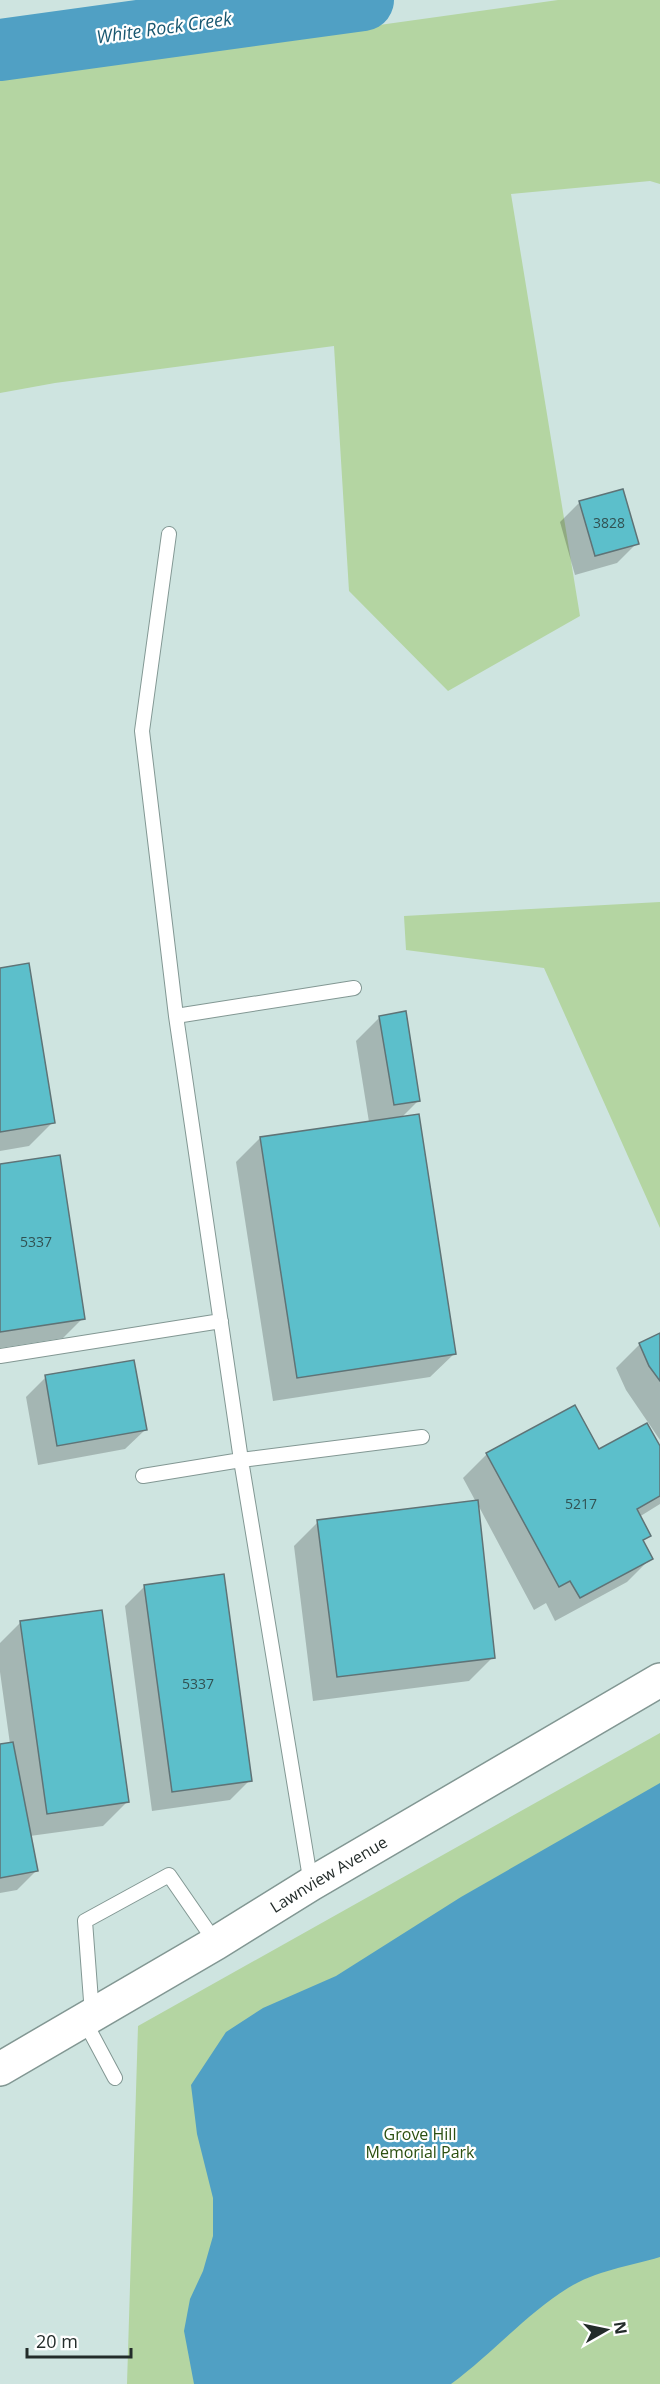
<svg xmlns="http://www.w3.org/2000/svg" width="660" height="2384" font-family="'Open Sans',sans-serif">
<rect width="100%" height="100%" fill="#cee4e0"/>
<!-- green -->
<path fill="#b4d5a2" d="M558,0H660V184L650,181L511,194L580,616L448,691L349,591L334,346L55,383L0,393V78Z
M660,902V1228L544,968L406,950L404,916Z
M660,1733V2384H127L138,2026Z"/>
<!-- water -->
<path fill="#50a0c4" d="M660,1783V2257C630,2266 595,2271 568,2288C525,2315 492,2354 451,2384H194L184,2331L190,2299L203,2271L213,2236V2198L197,2134L191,2085L226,2032L263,2008L336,1976L461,1897Z"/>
<!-- shadow -->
<path fill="#0003" d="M580,502L637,543L617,563L575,575L560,522Z
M0,969L53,1122L29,1146L0,1151Z
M380,1017L419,1100L401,1118L454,1354L430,1377L273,1401L236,1162L260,1138L369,1122L356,1041Z
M0,1165L83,1318L63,1338L0,1348Z
M660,1335V1440L626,1390L616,1368L640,1344Z
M46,1377L145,1430L125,1449L38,1465L26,1397Z
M660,1449V1504L639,1517L649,1535L642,1542L651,1558L627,1582L555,1621L546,1603L534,1610L477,1503L493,1657L469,1681L313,1701L294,1546L318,1522L476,1502L463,1478L487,1454Z
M145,1586L250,1780L230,1800L152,1811L125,1606Z
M20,1623L127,1802L103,1826L30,1836L37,1870L17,1890L0,1893V1746L10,1744L0,1672V1643Z"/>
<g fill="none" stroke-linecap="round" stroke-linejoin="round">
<!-- river -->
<path stroke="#50a0c4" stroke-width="62" d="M0,50L363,0"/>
</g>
<!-- building -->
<path fill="#5cbfcb" stroke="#5f7376" stroke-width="1.5" d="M623,489L639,544L595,556L579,501Z
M29,963L55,1123L0,1132V968Z
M406,1011L420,1101L394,1105L379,1016Z
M419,1114L456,1354L297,1378L260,1137Z
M60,1155L85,1319L0,1332V1164Z
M660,1333V1381L649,1366L639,1343Z
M134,1360L147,1430L57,1446L45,1375Z
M575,1405L599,1449L647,1423L660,1446V1496L637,1509L651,1536L643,1540L653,1559L580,1598L570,1581L559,1587L486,1453Z
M478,1500L495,1658L337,1677L317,1520Z
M224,1574L252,1781L172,1792L144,1585Z
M102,1610L129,1802L47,1814L20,1621Z
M13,1742L38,1871L0,1878V1744Z"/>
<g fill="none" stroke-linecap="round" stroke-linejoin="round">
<!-- lane casing -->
<g stroke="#829793" stroke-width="16">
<path id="lane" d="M169,534L142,731L176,1016L241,1460L311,1884
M176,1016L354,988
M0,1356L221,1321
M143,1476L241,1460L422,1437
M92,2014L85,1921L169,1875L216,1943
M84,2020L115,2078"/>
</g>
<!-- secondary casing -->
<g stroke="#829793" stroke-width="36">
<g id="secondary">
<path id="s1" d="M0,2069L216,1943L311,1884L660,1680"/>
</g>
</g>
<!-- lane -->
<use href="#lane" stroke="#fff" stroke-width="14"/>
<!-- secondary -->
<use href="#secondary" stroke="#fff" stroke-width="33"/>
</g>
<g text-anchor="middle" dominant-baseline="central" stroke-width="4.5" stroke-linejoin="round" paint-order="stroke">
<!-- number labels -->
<g font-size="14" fill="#315152">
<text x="609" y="522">3828</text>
<text x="36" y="1241">5337</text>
<text x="581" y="1503">5217</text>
<text x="198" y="1683">5337</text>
</g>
<!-- street labels -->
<g font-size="16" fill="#232c2a" stroke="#fff">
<text stroke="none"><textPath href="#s1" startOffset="382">Lawnview Avenue</textPath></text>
</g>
<!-- park labels -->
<g font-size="16" fill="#2c5011" stroke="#fff">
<text x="420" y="2134">Grove Hill<tspan x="420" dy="18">Memorial Park</tspan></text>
</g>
<!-- water labels -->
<g font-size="18" font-style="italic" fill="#195871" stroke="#fff">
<text transform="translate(164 27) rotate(-8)">White Rock Creek</text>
</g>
</g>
<!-- north arrow -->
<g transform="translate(606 2330) rotate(81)" stroke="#ffffff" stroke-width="4.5" paint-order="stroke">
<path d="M0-4.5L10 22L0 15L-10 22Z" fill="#232c2a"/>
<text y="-9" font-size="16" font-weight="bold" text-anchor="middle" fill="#232c2a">N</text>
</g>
<!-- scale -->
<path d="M27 2348v9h104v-9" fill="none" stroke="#232c2a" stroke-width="3"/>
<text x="36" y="2348" font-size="18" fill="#232c2a" stroke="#ffffff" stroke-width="4.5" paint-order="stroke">20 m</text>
</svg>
